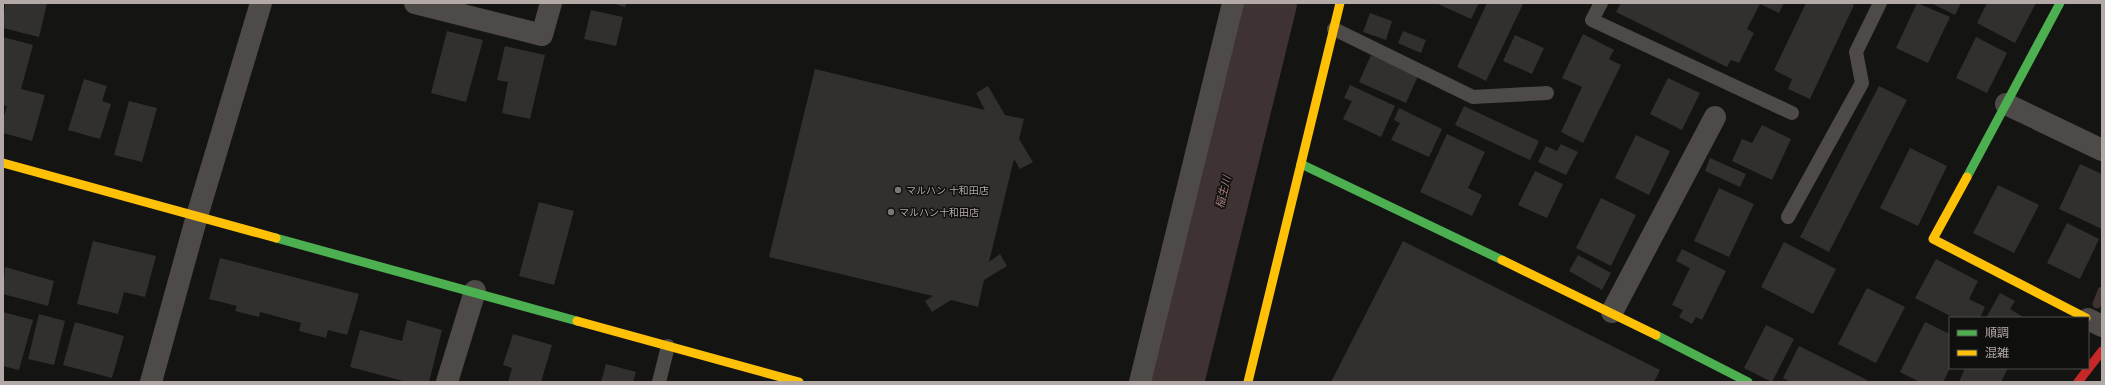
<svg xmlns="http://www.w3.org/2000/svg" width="2105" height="385" font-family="'DM Sans','Noto Sans JP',sans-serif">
<rect width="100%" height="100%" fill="#141413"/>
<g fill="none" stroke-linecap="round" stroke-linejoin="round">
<!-- stream -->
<path stroke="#3f3232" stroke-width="9" d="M2097,304L2102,291"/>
<!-- river -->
<path stroke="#3f3232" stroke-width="54" d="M1177,382L1270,3"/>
</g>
<!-- building -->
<path fill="#31302f" d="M5,3H47L39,37L3,28Z
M612,3H626L625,7Z
M1436,3H1479L1471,19Z
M1487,3L1523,4L1486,81L1457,67Z
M1621,3H1784L1779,13L1760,4L1747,29L1754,33L1739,63L1731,60L1727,67L1616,12Z
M1806,3H1851L1854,5L1810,99L1788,89L1792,79L1774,70Z
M1917,3L1950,17L1928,63L1896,48Z
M1931,3H1961L1955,15Z
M1987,3H2036L2015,43L1977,23Z
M591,10L623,17L616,46L584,39Z
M1370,13L1392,21L1386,40L1363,32Z
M447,31L483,40L466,102L431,93Z
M1403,31L1426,40L1421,53L1398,43Z
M1583,34L1614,50L1609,59L1621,65L1583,143L1561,132L1582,87L1562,78Z
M1515,35L1544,48L1532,74L1503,61Z
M3,37L33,45L21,89L45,95L32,141L3,133V119L7,106L3,105Z
M1976,37L2007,53L1987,93L1956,78Z
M505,46L545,55L530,119L502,113L508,82L497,80Z
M1371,55L1418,76L1406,103L1359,82Z
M815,69L985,110L976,93L988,86L1005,115L1024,119L1019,139L1033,162L1020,169L1014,159L989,262L1000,254L1007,266L984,280L978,307L951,300L932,312L925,301L933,296L769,257Z
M1668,78L1700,93L1682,130L1650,114Z
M84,79L107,86L102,101L111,104L100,139L68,130Z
M1350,85L1395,106L1381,137L1343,119L1352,101L1344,98Z
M1879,86L1907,100L1829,252L1800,237Z
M129,101L157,108L142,162L114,155Z
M1464,106L1539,141L1530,160L1455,125Z
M1399,108L1442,129L1429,157L1391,140L1400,123L1394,120Z
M1762,125L1791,139L1772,180L1732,161L1742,139L1752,143Z
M1447,134L1485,152L1468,188L1482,195L1472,216L1420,192Z
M1636,135L1670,151L1649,195L1615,178Z
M1561,144L1578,152L1566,175L1538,162L1546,146L1557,151Z
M1910,148L1947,166L1918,226L1880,208Z
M1710,158L1746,174L1740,187L1705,171Z
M2080,164L2102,174V229L2059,209Z
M1535,171L1563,184L1547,218L1518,205Z
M1998,185L2039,205L2014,253L1973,233Z
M1719,188L1754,204L1729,257L1694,241Z
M1601,198L1636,215L1611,266L1576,248Z
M539,202L574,211L554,285L519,276Z
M2067,223L2099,239L2080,279L2047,263Z
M93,241L156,256L145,297L124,292L118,314L77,304Z
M1403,241L1660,370L1654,382H1331Z
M1784,242L1836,269L1813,314L1761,287Z
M1682,249L1726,271L1702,320L1696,317L1692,324L1679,317L1683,310L1672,305L1690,268L1676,261Z
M1578,255L1611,273L1602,290L1569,271Z
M220,258L359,294L347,335L328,330L326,338L299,331L301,323L260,312L259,317L235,311L237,306L209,299Z
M1936,259L1978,281L1969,299L1985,307L1980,318H1954L1915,298Z
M5,267L54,281L48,306L3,294Z
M1867,288L1905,307L1876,363L1838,344Z
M2000,293L2015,301L2010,309L2025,318H1986Z
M3,312L33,320L19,370L3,366Z
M39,314L65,321L54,365L28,359Z
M407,320L442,330L429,382H407L350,367L360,330L402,341Z
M75,322L124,336L112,378L63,365Z
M1925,322L1950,334V368L1943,382H1920L1900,372Z
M1766,325L1794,339L1772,382L1744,368Z
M513,334L552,345L541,382H508L512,368L503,365Z
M1799,346L1867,380L1866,382H1790L1783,378Z
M606,364L636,372L633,382H601Z
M1965,368H2008L2001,382H1959Z"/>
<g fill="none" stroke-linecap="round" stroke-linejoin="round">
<!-- lane -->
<path stroke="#4d4a48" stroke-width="14" d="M1601,3L1592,20L1792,113
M1334,29L1473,97L1547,93
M1788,217L1862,83L1856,52L1880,3
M659,382L668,346"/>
<!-- street -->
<path stroke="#4d4a48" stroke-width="22" d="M415,3L542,35L551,3
M2006,104L2102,150
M1612,312L1715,117
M2088,319L2102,326
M151,382L197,216L261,3
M447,382L475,291
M1140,382L1233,3"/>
<!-- fast -->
<path stroke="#4caf50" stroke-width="9" d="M1301,164L1502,260
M1967,177L2060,3
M276,238L577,321
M1656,335L1748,382"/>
<!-- slow -->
<path stroke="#ffc107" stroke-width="9" d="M3,163L276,238
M1967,177L1933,239L2086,318
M1502,260L1656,335
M577,321L799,382
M1248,382L1340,3"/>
<!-- jam -->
<path stroke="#c62828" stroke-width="9" d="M2078,382L2102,351"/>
</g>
<!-- markers -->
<g fill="#7b7573" stroke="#0f0f0e" stroke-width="1.5">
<circle cx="898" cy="190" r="4"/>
<circle cx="891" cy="212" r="4"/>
</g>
<g text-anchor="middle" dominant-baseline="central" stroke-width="3" stroke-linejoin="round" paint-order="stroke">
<!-- poi labels -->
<g font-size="10" fill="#b3a9a6" stroke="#0f0f0e" text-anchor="start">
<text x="906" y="190">マルハン 十和田店</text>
<text x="899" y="212">マルハン十和田店</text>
</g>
<!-- water labels -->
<g font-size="11" font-style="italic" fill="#aa8181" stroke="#0f0f0e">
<text transform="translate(1223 192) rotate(-76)">稲生川</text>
</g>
</g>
<!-- border -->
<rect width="2105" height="385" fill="none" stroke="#b3a9a6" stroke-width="8"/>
<!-- legend -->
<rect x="1949" y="317" width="140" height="52" fill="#0f0f0e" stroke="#514d4b"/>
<rect x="1957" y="330" width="20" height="6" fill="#4caf50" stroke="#514d4b"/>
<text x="1985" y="337" font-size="12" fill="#b3a9a6">順調</text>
<rect x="1957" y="350" width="20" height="6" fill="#ffc107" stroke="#514d4b"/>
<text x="1985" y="357" font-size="12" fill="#b3a9a6">混雑</text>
</svg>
